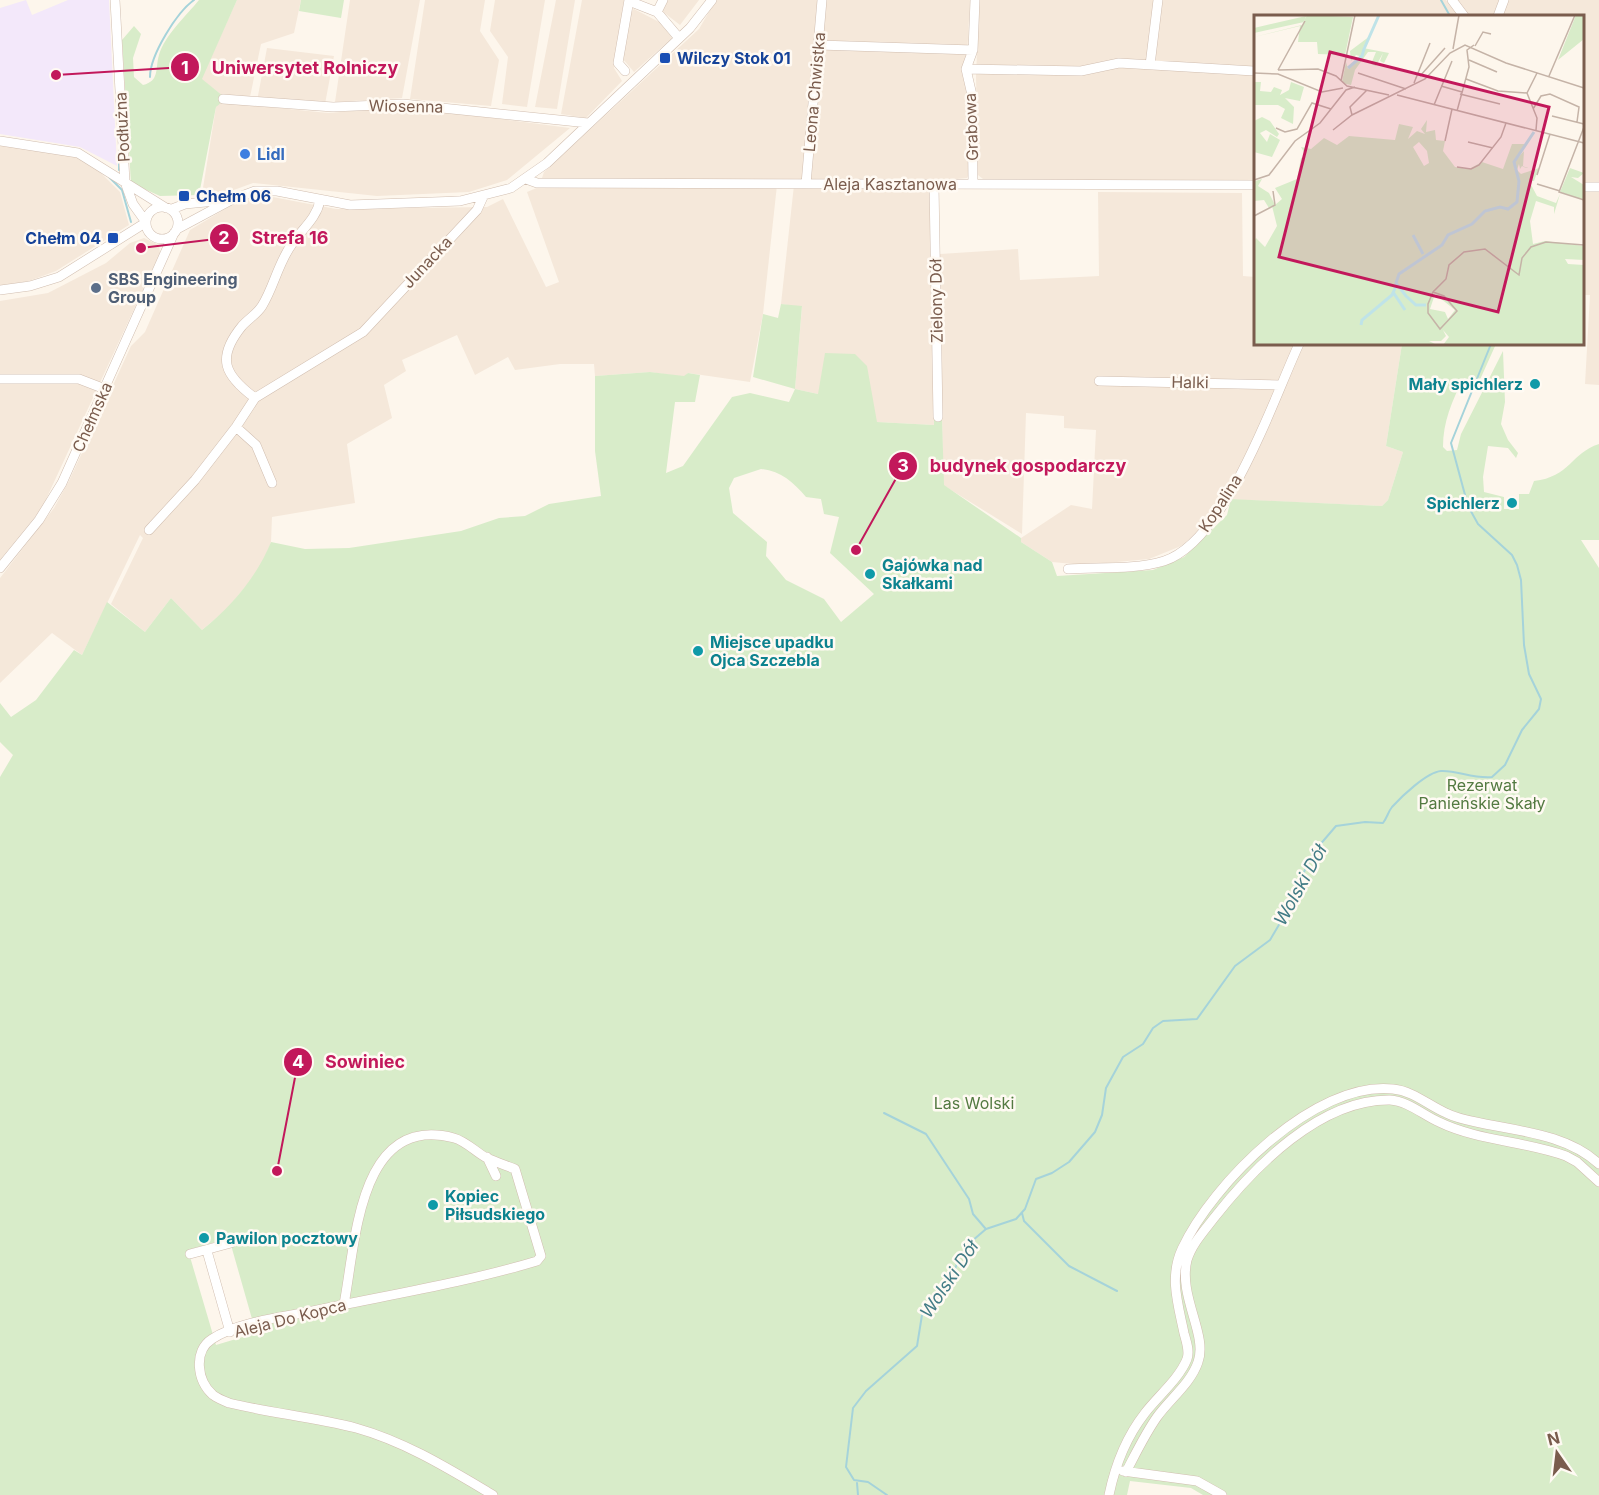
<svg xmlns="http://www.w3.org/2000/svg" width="1599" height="1495" font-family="Inter,sans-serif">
<rect width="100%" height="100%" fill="#fdf6ec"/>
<!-- residential -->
<path fill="#f5e8da" d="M237,0H301L294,33L261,44L250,97L223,96L201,79Z
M350,0H420L402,98L335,102Z
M425,0H485L480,31L499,60L491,106L410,99Z
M495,0H545L527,107L502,104L508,57L490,31Z
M556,0H575L557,109L535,107Z
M582,0H624L614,68L622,81L586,118L561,114Z
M668,0H699L680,25L662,11Z
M716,0H970L967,57L971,170L967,178L936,181L542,178L544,172L699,29Z
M979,0H1446L1459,16H1256L1255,182L983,179L978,175L976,77Z
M1456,0H1599V182H1583L1582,16H1470Z
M634,9L661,23L672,38L634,72L622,58L631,12Z
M267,48L334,56L325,104L257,101Z
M220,102L328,113L405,107L570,128L507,180L469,192L377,196L253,183L231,191L202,194L216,107Z
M0,143L50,149L88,160L120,192L129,225L56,271L29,281L0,286Z
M777,185L763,314L750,382L688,373L684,377L650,372L595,376L594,364H560L515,370L508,357L475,375L457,335L402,360L406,371L384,385L392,418L347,444L355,503L272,517L271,542L261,568L226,610L202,630L171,598L145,632L111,604L143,538L140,535L82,655L52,633L0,683V578L54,508L69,481L131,346L145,332L190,230L240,200L262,195L336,209L487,207L503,199L546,287L559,282L527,192L539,187Z
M794,185L927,188L932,193L934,425L877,422L818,394L795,389L802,307L781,304Z
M1583,190H1599V385L1585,384L1590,295H1583Z
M1098,192L1242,193L1243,276L1255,277L1256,344H1402L1386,446L1403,452L1388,500L1382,506L1222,499L1203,528L1181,546L1149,559L1084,565L1052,562L1021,542V538L1071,505L1092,509L1096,430L1064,428V416L1026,413L1022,534L943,485L940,254L1018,249L1020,280L1099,276Z
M144,238L159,245L160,253L42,508L0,560V301L48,293L106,263L130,243Z"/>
<!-- education -->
<path fill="#f3e8fa" d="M26,0L32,15L68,0H109L117,166L80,147L0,134V8Z"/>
<!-- green -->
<path fill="#d8ecc9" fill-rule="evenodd" d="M199,0H237L202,79L223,96L222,102L216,107L199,195L160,196L131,183L122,40L134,26L141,34L133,58L134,77L143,85C160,81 155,68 159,55C165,35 186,16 199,0Z
M301,0H344L341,18L299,11Z
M781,304L802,306L795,389L818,394L825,353L855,354L867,366L877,422L934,425V414L942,417L944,485L1021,538V542L1052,562L1057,576L1153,570L1184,557L1227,515L1231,499L1382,506L1388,500L1403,452L1386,446L1402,344H1496L1478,384L1464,378C1452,400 1443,422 1443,447L1447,451L1457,450L1461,434L1503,351L1505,402L1501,424L1508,440L1518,453L1516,458L1508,448L1488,446L1483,477L1484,492L1504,497V509H1519V494H1529L1534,481C1570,477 1571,453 1599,444V540H1581L1599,568V1495H1203L1191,1488L1130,1481L1127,1495H0V777L13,755L0,742V703L11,717L36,700L74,650L82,655L107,602L145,632L171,598L202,630C232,606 256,578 271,542L305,549L349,548L461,531L499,518L525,516L549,504L601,496L595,451V376L650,372L684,376L688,373L700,375L695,402H675L666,473L683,466L732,397L750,393L789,402L795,389L753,377L763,314L778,318ZM761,469C781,471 793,482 806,497L821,499L824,514L839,517L830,553L874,594L841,622L824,599L786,580L766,556L767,542L733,513L729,488L734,478ZM229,1238L256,1333L216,1345L188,1250Z"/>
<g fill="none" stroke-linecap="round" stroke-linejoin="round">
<!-- stream -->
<path stroke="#a5d3da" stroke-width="2" d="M1441,0L1450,16
M150,77C150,55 177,12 194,0
M119,162V170
M109,177L122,190L131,222
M884,1113L926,1134L969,1199L973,1214L985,1228
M1022,1213L1024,1221L1069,1266L1117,1291
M857,1483L858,1495
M887,1495L868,1482L854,1480L846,1467L853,1408L866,1391L917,1346L922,1315L948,1288L959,1258L972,1241L986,1229L1016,1219L1025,1209L1036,1179L1052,1173L1069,1162L1095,1132L1102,1115L1106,1088L1123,1057L1143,1044L1153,1028L1163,1021L1197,1019L1235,966L1270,940L1293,901L1306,867L1318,847L1336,826L1365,822L1383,823C1387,818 1388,812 1392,807C1401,797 1427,772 1441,771C1457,770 1473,779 1492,777L1505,765L1522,730L1539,709L1541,699L1529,674L1524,645L1521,580L1517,565L1512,555L1478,524L1468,506L1451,443L1491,344"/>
<!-- minor casing -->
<g stroke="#d1beb0" stroke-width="10">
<path id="minor" d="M115,0L125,182L133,204L146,222
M1452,0L1464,16
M629,1L657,12L679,38
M657,12L663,0
M1498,16L1504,0
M819,45L973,50
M1150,65L1158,0
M966,69L1081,71L1119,63L1254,71
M625,71L618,63L629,0
M223,99L333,107L403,104L588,123
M0,141L78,153L166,208
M526,179L537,183L1256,185
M806,184L822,0
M973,184L972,95L966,69L973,50L975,0
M934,185L938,417
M1582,187H1599
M146 223a16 16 0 1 1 32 0a16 16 0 1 1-32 0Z
M172,209L185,204L226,200
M177,229L231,200L255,191H277L350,205L460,201L511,188L547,163L690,28L712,0
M0,290L30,286L59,277L145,223
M0,379H79L105,389
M1099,381L1280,385
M255,398C224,375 216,358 242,326C248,319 257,314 262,306C274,287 278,263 292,244C302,229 316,219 320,201
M236,427L256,445L272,483
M149,530L195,480L236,427L255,398L363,332L477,210L483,197
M0,568L39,520L62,483L174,233
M1068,569C1099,567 1134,570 1164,561C1226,541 1273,400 1299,344
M487,1157L496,1176
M207,1251L230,1332
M190,1254L231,1243
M344,1304C356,1243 358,1113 454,1138C465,1141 475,1151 485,1157C495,1162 505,1165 515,1169L541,1256L537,1261C464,1283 388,1295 313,1311C283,1317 238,1322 212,1339C193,1351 197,1381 213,1395C217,1398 224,1401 229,1403C270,1413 314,1417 356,1428C406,1442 449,1469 493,1495
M1123,1471L1197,1481L1222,1495
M1126,1472C1136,1453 1145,1434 1157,1417C1170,1399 1191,1383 1198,1362C1208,1335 1178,1296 1187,1260C1192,1244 1204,1231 1214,1218C1254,1167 1320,1099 1390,1100C1408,1101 1423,1115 1439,1122C1478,1141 1525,1141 1566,1156L1577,1162L1599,1182
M1109,1495C1115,1466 1127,1436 1145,1413C1158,1396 1179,1379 1187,1359C1190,1351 1186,1341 1184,1333C1178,1304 1169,1277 1182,1249C1212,1184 1315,1080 1393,1089C1413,1091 1428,1105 1446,1113C1456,1118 1466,1120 1476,1122C1517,1131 1567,1134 1599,1164"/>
</g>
<!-- minor -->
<use href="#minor" stroke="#fff" stroke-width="9"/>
</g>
<!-- markers -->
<g fill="#1a4fb4" stroke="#fffaf3" stroke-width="2">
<rect x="659" y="52" width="12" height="12" rx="3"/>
<rect x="178" y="190" width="12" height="12" rx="3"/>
<rect x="107" y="232" width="12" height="12" rx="3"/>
</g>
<circle fill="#3f7fe0" stroke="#fffaf3" stroke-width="2" cx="245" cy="154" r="6"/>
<circle fill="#5c6f8a" stroke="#fffaf3" stroke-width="2" cx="96" cy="288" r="6"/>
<g fill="#0f9aa8" stroke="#fffaf3" stroke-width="2">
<circle cx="1535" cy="384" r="6"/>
<circle cx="1512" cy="503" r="6"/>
<circle cx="870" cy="574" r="6"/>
<circle cx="698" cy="651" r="6"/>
<circle cx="433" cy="1205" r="6"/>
<circle cx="204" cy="1238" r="6"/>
</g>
<g text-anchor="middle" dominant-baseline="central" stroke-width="5" stroke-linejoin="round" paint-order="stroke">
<!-- transit labels -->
<g font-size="16" font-weight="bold" fill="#164399" stroke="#fffaf3" text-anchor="start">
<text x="677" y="58">Wilczy Stok 01</text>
<text x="196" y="196">Chełm 06</text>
<text x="101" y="238" text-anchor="end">Chełm 04</text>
</g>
<!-- street labels -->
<g font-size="16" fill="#7a5c4d" stroke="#fffaf3">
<text transform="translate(814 92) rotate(-85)">Leona Chwistka</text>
<text transform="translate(406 106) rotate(1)">Wiosenna</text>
<text transform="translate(122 127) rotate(-93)">Podłużna</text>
<text transform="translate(971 127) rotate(-92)">Grabowa</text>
<text x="890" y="184">Aleja Kasztanowa</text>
<text transform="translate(427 262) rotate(-47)">Junacka</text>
<text transform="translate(936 301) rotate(-91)">Zielony Dół</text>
<text transform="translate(1190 382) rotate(1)">Halki</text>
<text transform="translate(92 417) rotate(-66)">Chełmska</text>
<text transform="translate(1220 503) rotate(-57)">Kopalina</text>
<text transform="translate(290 1318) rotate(-14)">Aleja Do Kopca</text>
</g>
<!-- shop labels -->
<g font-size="16" font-weight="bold" fill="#366cbe" stroke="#fffaf3" text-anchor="start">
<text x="257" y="154">Lidl</text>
</g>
<!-- service labels -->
<g font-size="16" font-weight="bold" fill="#4e5e75" stroke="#fffaf3" text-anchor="start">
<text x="108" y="279">SBS Engineering<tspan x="108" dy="18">Group</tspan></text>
</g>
<!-- culture labels -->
<g font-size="16" font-weight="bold" fill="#0d838f" stroke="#fffaf3" text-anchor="start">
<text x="1523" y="384" text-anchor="end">Mały spichlerz</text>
<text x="1500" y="503" text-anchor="end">Spichlerz</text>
<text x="882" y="565">Gajówka nad<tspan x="882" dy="18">Skałkami</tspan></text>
<text x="710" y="642">Miejsce upadku<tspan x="710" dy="18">Ojca Szczebla</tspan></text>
<text x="445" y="1196">Kopiec<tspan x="445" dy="18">Piłsudskiego</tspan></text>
<text x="216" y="1238">Pawilon pocztowy</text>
</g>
<!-- park labels -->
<g font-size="16" fill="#537a41" stroke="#fffaf3">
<text x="1482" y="785">Rezerwat<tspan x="1482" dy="18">Panieńskie Skały</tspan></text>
<text x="974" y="1103">Las Wolski</text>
</g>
<!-- water labels -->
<g font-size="18" font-style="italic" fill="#437c86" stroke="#fffaf3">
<text transform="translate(1300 885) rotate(-61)">Wolski Dół</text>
<text transform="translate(949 1279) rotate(-56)">Wolski Dół</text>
</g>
</g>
<!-- overview -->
<g transform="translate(1254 15)">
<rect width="330" height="330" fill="#fdf6ec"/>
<path d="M53,0L99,2L91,40L64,39L63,27H44L46,11L0,22L48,10ZM322,0H330V24L304,45ZM52,1L50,7L0,18V13ZM116,21L109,33L135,38L130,48L126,46L129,38L122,51L117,49L122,37H114L101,55L97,70L92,69L88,67L92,47L94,54L108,42L102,40L97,46L96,36ZM1,67H7L6,76L17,77L20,72L28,75L26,80L35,75L37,67L50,72L46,86L31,83L40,92L39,109L27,103L31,94L24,90H0ZM8,102L16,106L25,119L23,122L12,115L6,118L13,127L16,119L26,125L18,142L0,137V106ZM173,105L172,117L181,115L182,125L191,126L189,136L201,152L215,154L228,147L249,154L258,129H273L259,148L270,136L269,151L273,153L276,150L278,151L276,150L274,152L272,153L268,151L266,154L265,149L263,155L267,159L285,153L280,166H275L283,181L302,188L306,179L300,199V192L282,186L276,206L279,229L291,226L330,231V245L311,244L314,249L330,250V330H189L195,322L189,315L192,321L187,326H175L183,330H0V227L2,223L11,232L23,211L18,191L15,193L10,185L0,186L1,166L8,164L4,171L15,178L21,190L28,184L21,173L43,164L47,143L52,141L47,132L57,134L70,123L83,130L95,121L141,125L145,109L159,112L154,124L163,116L171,119L167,114ZM165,127L173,136L175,148L170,151L159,132ZM181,279L201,295L194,304L191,297L176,294ZM316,153L330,158L324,163L317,162L330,170V185L306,177Z" fill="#d8ecc9" fill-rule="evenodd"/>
<path fill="none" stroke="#bfe3e8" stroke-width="3" d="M110,34L125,0M94,53L108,41L110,34M159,220L169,239M139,277L151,295M172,290H162L152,281L142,268L145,259L188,230L194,220L218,209L231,196L246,192L254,194L263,187L265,166L260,147L280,117M107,310L108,305L138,280L143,269"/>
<path fill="none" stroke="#c5b3a7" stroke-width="1.5" d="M221,31L229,17L237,19M199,34L205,0M215,45L243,57M24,55L64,54L82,61L93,71L135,80M24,55L51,6M0,58L24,59L68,77L89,73M104,58L152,74M166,61L191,33M295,61L321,0M212,64L244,76L273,78M87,66L101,0M160,68L176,28M187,71L208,77M206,79L246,89M143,80L330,128M180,90L198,46M279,94L287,81L296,79L325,92L323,107M203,96L215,52L213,35L220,30M98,100L96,92L113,75M298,101L330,109M330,112L305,177L330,185M22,113L31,117L43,114L58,88L77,94M79,115L98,100L171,64L196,38L211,30L252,48L330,73M282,115L283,103L273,78L283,58M191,126L198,94M214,127L239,133M203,152L217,154L225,150L247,122L252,108M283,160L296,119M0,165L15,160L41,126L66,108L92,75L101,72M283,169L306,176M0,201L21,190L19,176M179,277L190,281L203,296L186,314L174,298V289L179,277L192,264L195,250L210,237L231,234L265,260L268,243L277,232L292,227L330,230"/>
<path fill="#c2185b" fill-opacity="0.15" stroke="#c2185b" stroke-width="3" d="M76,37L295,92L244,297L25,242Z"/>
<rect width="330" height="330" fill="none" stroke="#7a5c4d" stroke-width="3"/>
</g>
<!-- callouts -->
<path fill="none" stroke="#c2185b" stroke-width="2" d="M56 75L185 67M141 248L224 238M856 550L903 466M277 1171L298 1062"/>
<g fill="#c2185b" stroke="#fffaf3" stroke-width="2">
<circle cx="56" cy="75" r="6"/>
<circle cx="141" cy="248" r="6"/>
<circle cx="856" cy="550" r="6"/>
<circle cx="277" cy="1171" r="6"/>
<circle cx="185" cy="67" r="15"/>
<circle cx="224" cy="238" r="15"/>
<circle cx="903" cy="466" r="15"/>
<circle cx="298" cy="1062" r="15"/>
</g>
<g font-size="18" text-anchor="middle" font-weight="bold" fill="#fff">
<text x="185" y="74">1</text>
<text x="224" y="244">2</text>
<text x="903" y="472">3</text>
<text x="298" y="1068">4</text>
</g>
<g font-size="18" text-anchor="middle" font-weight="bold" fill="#c2185b" stroke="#fffaf3" stroke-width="5" stroke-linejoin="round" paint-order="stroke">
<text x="305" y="74">Uniwersytet Rolniczy</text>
<text x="290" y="244">Strefa 16</text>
<text x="1028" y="472">budynek gospodarczy</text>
<text x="365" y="1068">Sowiniec</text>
</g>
<!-- north arrow -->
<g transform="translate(1557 1453) rotate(346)" stroke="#fffaf3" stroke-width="4.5" paint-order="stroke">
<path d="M0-4.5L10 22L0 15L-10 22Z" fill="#7a5c4d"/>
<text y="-9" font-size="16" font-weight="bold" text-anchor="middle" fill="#7a5c4d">N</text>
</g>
</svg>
